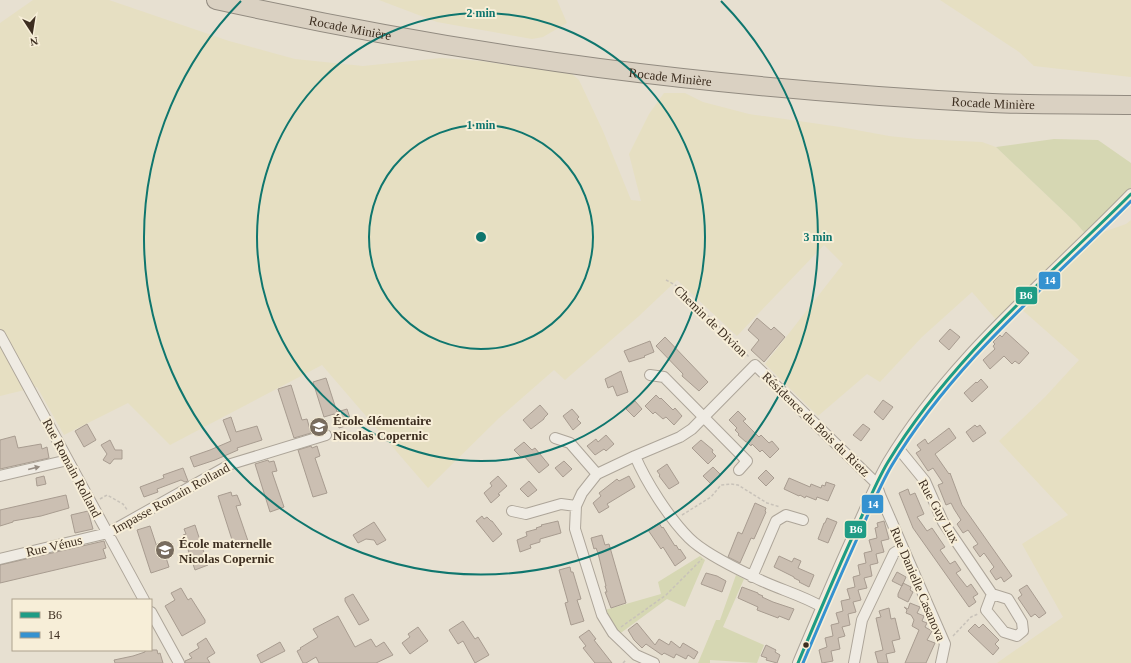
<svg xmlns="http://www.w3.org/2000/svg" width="1131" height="663" font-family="Georgia,serif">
<rect width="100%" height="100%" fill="#e7e0d1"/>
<!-- farmland -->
<path fill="#e6dfc2" d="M33,0H109L229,41L295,59L363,66L441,58L481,61L572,74L579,80L603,131L631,200L641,201L629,154L649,114L664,93H685L703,102L749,114L840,127L889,136L917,139L982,142L996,147L1076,223L1089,237L1126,224L1131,220V663H997L1063,617L1022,544L1068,515L999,441L1045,397L1079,360L1019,307L999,323L972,292L922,337L880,382L867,374L818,416L765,364L843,264L824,245L737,336L677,280L639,316L565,380L554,370L498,419L428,488L322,365L170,445L128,403L64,435L37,387L0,396V23Z
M379,0H557L567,23L543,37L532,39L437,22Z
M940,0H1131V77L1034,66L1019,52Z"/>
<!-- green -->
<path fill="#d6d7b3" d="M1054,139L1098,140L1131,163V194L1089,238L1076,223L996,147Z
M700,556L705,560L685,607L667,599L618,635L605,610L661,594L658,582Z
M736,575L744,579L723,627L764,645L757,663L710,660V663H698L716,620H720Z"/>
<!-- building -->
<path fill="#cbbfb2" stroke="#a89c90" d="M757,318L771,330L774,327L785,337L764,362L751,350L759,340L748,330Z
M950,329L960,337L949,350L939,341Z
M1006,332L1029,353L1019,364L1015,361L1012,364L1004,356L990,369L983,360L995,349L993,346L995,344L993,342L1000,335L1002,337Z
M665,337L708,382L699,391L682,376L683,374L656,346Z
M650,341L654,352L644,356L645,357L629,362L624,351Z
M621,371L628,392L617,396L613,386L608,388L605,379Z
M326,378L337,412L347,409L352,424L339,428L334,414L324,417L313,382Z
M981,379L988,387L972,402L964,393L976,382L977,383Z
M291,385L302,420L307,419L311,433L294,438L278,389Z
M656,395L660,399L661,398L673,410L675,408L682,416L674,425L666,417L663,419L655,412L653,414L645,406Z
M883,400L893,407L883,420L874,412Z
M635,401L642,409L634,417L626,409Z
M540,405L548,414L544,418V419L531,429L523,420Z
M572,409L579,417L577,419L581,423L573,430L563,416Z
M738,411L746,419L743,421L759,437L761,435L769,443L772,441L779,449L770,458L762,450L760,452L752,444L751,446L747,442H746L738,435L739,434L735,430L737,428L729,420Z
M231,417L236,432L257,426L262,440L237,448L238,450L215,460L194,467L190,457L210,450L231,441L223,420Z
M87,424L96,440L84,447L75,431Z
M863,424L870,429L861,441L853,435Z
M975,425L977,427L980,425L986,433L973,442L966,432Z
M949,428L956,438L935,454L949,474L950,473L962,505L1012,576L1004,582L1001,577L996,580L990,571L994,567L984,553L980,557L973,547L978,544L968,530L963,533L957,524L961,520L954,509L951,503L946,505L938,485L943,483L933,468L928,471L916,453L921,450L917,445L925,439L928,444Z
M606,435L614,444L606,451L604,449L595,455L587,446L596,439L598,442Z
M15,436L18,448L41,444L42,449L47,447L49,458L0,469V440Z
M110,440L115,450H122V459H114L110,464L103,460L107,454L101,445Z
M701,440L713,450L712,452L716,456L708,464L692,448Z
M524,442L532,450L535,448L549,465L539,473L524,456L522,458L514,450Z
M311,446L312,448L317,446L320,456L315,458L327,493L313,497L298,450Z
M268,460L269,462L274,461L277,471L272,472L284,507L270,512L255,464Z
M564,461L572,469L563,477L555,468Z
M667,464L679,483L669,489L659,476L660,475L657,471Z
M713,467L721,475L711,484L703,476Z
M183,468L188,481L185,482L181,480L157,489L158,492L144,497L140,487L164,478L163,475Z
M766,470L774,478L766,486L758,478Z
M44,476L46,484L37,486L36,478Z
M498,476L507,486L498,494L500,495L491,503L484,493L492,486L490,483Z
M629,476L635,487L607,504L609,507L599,513L593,503L601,496L599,493L617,479L619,481Z
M789,478L810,487L811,484L821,488L822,485L825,486L826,482L835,485L828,501L817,497L816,500L806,496L805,498L800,495L799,496L784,489Z
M529,481L537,490L528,497L520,489Z
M908,489L910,495L915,493L924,514L917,517L927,531L932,528L945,547L940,550L950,564L955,561L961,570L956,573L967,587L971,584L978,594L973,597L976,602L969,607L913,528L899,493Z
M231,492L232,496L237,495L241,505L236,506L248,541L234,546L218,496Z
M66,495L69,508L41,516L13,521V522L0,526V510Z
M755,503L766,508L765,511L766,512L754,539L751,538L740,563L728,557L738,532L742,534Z
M88,511L93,529L75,533L71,515Z
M482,516L484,519L487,517L491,521H492L502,534L493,542L476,521Z
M827,518L837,522L828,543L818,539L824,523H825Z
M558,521L561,533L540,539V542L530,545L531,548L520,552L517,540L527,536L526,532L537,529L536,528L542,526L541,525Z
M884,521L889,539L881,541L884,552L876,554L878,563L870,565L872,576L864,578L867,588L858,590L861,600L853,602L856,612L848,614L850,625L842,627L845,636L838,638L840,649L831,651L833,661L822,663L819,650L827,647L825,638L833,636L831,625L839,623L836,613L843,611L841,601L850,599L847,589L855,587L853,577L860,575L858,565L866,563L864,553L872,551L869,540L877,538L875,528L878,527L877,523Z
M374,522L386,540L377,545L374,540L366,539L358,543L353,535Z
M659,523L662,528L663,527L675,546L676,545L679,550L680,549L686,558L675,566L663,547L661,549L648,530Z
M195,525L208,565L195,570L183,535L186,534L184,529Z
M150,526L158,550L163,548L169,567L151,573L137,530Z
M602,535L605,545L609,544L626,603L611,608L605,592H607L605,586H606L598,553L596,548L594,549L591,538Z
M104,541L106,548L103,549L106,558L0,583V565Z
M779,556L792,562L794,558L801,561L798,568L814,575L809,587L799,582L800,581L794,578V577L774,567Z
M570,567L571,572H573L581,599L577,600L584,621L571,625L565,603L568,602L559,570Z
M897,572L906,577L902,586L892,581Z
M706,573L717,576L726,581L722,592L701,584Z
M903,583L911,587L910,590L913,592L908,602L898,597V594Z
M1027,585L1046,613L1039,618L1035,614L1031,617L1018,598L1022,595L1019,590Z
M742,587L758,593V594L763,596L762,597L773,602L794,609L789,620L779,616L778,618L757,610L758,607L738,598Z
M181,588L188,600L191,598L205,620V623L182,636L165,606L175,600L171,593Z
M353,594L369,620L359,625L345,601V598Z
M910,603L920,607L917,613L924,616L922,621L927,623L925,627L932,631L927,640L935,643L926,663H905L919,630L912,626L914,620L911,615L906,613L907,610L904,607L908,609Z
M889,608L891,619L895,618L900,639L892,641L895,652L886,654L888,663H878L875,652L883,650L876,618L881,617L879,611Z
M338,616L355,647L371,639L376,647L384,642L393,655L376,663H319L316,657L306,663H303L297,651L301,649L300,648L318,637L313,629Z
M463,621L475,639L478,637L489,655L475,663L463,641L458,644L449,630Z
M637,623L655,645L659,639L669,645L671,641L680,648L683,643L698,652L694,659L688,655L686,659L676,654L674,658L664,653L662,655L646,644L642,648L634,640L628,630Z
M975,624L979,628L983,624L999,640L995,644L999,648L993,655L968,631Z
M418,627L428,641L410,654L402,643L410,637L408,634Z
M589,630L596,639L594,640L612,663H595L583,648L586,646L579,637Z
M206,638L215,653L207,658L210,663H185V661L192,658L189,654L199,648L197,644Z
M280,642L285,651L261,663L257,655Z
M766,645L776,650L775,652L780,655L777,663L766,660L767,658L761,656Z
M145,650H157L158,654L160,653L163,663H115L114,660L133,656L145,652Z"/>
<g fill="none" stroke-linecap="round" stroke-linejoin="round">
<!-- street casing -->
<g stroke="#ada599" stroke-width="12">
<path id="street" d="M0,335L144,600
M650,375L664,377L747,461L739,470
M555,438L570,443L597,474
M898,448L925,481L943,522L992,594L986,610L1004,632L1017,636L1023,631L1022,622L1008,599L992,594
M635,456C646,482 669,518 689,538C703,552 733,567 752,576C774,588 800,594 822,607
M0,476L68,460
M512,511L526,514L561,504L576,506
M0,559L108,533L231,464L326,435
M752,577L776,521L786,515L803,520
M151,612L179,663
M654,663L636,655L613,633L602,615L575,529L576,506L582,493L597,474L635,456L680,437L692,429L755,365L876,483L880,495L945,644L941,663
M798,663C817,618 836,572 857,527C867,505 876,483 888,462C951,357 1047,281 1131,194
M854,663L862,620L894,553L902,548"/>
</g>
<!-- highway casing -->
<g stroke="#928b80" stroke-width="20">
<g id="highway">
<path id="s1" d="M216,0C343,28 471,51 599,68C730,85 861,96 992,103C1038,105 1085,104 1131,105"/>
</g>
</g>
<!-- path -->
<path stroke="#c8c2b9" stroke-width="1.5" stroke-dasharray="3 2" stroke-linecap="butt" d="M666,280L677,286L735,342L749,357
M100,499L107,495L123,504L128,511
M682,515L711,497L721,485L731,484L738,485L767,503L780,507
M621,627L666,595L702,559
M953,636L971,617L978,614
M623,663L626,660"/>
<!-- street -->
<use href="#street" stroke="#efebe3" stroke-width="10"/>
<!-- highway -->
<use href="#highway" stroke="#dad1c2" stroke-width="18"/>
<!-- bus-1 casing -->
<g stroke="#f7eed8" stroke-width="6">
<path id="bus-1" d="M798,663C817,618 836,572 857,527C867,505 876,482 888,462C951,358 1046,279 1131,194"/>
</g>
<!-- bus-2 casing -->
<g stroke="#f7eed8" stroke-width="6">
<path id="bus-2" d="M803,663C822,618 841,574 861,530C871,508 880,485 892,465C954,362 1048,285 1131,201"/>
</g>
<!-- bus-1 -->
<use href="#bus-1" stroke="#1e9c85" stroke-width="3"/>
<!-- bus-2 -->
<use href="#bus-2" stroke="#3592d0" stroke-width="3"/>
</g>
<!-- one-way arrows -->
<defs><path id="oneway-solid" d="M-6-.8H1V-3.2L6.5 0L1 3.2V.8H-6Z"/></defs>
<use fill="#968c82" href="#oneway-solid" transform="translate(34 468) rotate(-14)"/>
<!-- distance rings -->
<g fill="none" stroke="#0f766e" stroke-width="2">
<circle cx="481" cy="237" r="112"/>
<circle cx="481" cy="237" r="224"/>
<path d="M721 1A337 337 0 1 1 241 1"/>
</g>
<!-- icons -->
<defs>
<g id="school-disc" transform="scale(1)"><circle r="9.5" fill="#786c5e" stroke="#f7eed8"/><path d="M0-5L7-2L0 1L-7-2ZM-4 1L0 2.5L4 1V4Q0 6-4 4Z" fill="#fff"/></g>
</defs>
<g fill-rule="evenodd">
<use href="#school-disc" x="319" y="427"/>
<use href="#school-disc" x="165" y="550"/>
</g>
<!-- markers -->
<circle fill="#3d2e20" stroke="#f7eed8" stroke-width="1.5" cx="806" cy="645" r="3.5"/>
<g text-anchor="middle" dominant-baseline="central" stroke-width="4" stroke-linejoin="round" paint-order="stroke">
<!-- street labels -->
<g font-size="13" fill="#3d2e20" stroke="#f7eed8">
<text stroke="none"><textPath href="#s1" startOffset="137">Rocade Minière</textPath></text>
<text stroke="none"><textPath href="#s1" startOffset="461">Rocade Minière</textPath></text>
<text stroke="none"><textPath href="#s1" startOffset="785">Rocade Minière</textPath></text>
<text transform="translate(711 321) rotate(44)">Chemin de Divion</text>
<text transform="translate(816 424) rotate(44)">Résidence du Bois du Rietz</text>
<text transform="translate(72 468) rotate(62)">Rue Romain Rolland</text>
<text transform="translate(171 498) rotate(-29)">Impasse Romain Rolland</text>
<text transform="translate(939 511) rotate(61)">Rue Guy Lux</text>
<text transform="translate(54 546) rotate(-13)">Rue Vénus</text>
<text transform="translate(918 584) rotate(67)">Rue Danielle Casanova</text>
</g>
<!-- poi labels -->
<g font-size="13" font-weight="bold" fill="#3d2e20" stroke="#f7eed8" text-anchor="start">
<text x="333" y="420">École élémentaire<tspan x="333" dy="15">Nicolas Copernic</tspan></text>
<text x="179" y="543">École maternelle<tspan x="179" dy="15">Nicolas Copernic</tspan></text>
</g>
</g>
<circle cx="481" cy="237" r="6" fill="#0f766e" stroke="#f7eed8" stroke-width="2"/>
<g font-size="12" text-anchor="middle" font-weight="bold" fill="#0f766e" stroke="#f7eed8" stroke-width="4" stroke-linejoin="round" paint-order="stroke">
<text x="481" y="17">2 min</text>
<text x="481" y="129">1 min</text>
<text x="818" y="241">3 min</text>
</g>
<g stroke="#f7eed8" stroke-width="1.5">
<rect x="1038" y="271" width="23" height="19" rx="4" fill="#3592d0"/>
<rect x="1015" y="286" width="23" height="19" rx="4" fill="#1e9c85"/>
<rect x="861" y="494" width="23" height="20" rx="4" fill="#3592d0"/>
<rect x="844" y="520" width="23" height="19" rx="4" fill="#1e9c85"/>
</g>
<g font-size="11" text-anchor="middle" font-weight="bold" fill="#fff">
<text x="1050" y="284">14</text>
<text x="1026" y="299">B6</text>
<text x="873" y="508">14</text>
<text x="856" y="533">B6</text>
</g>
<!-- legend -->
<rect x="12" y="599" width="140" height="52" fill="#f7eed8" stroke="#ada18e"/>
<rect x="20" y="612" width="20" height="6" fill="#1e9c85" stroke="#ada18e"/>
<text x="48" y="619" font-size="12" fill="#3d2e20">B6</text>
<rect x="20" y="632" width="20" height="6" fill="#3592d0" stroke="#ada18e"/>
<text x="48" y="639" font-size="12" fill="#3d2e20">14</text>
<!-- north arrow -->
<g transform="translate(32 32) rotate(168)" stroke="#f7eed8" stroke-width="3" paint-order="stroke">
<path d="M0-3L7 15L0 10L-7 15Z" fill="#3d2e20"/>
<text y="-6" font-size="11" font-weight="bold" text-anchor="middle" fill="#3d2e20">N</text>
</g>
</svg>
